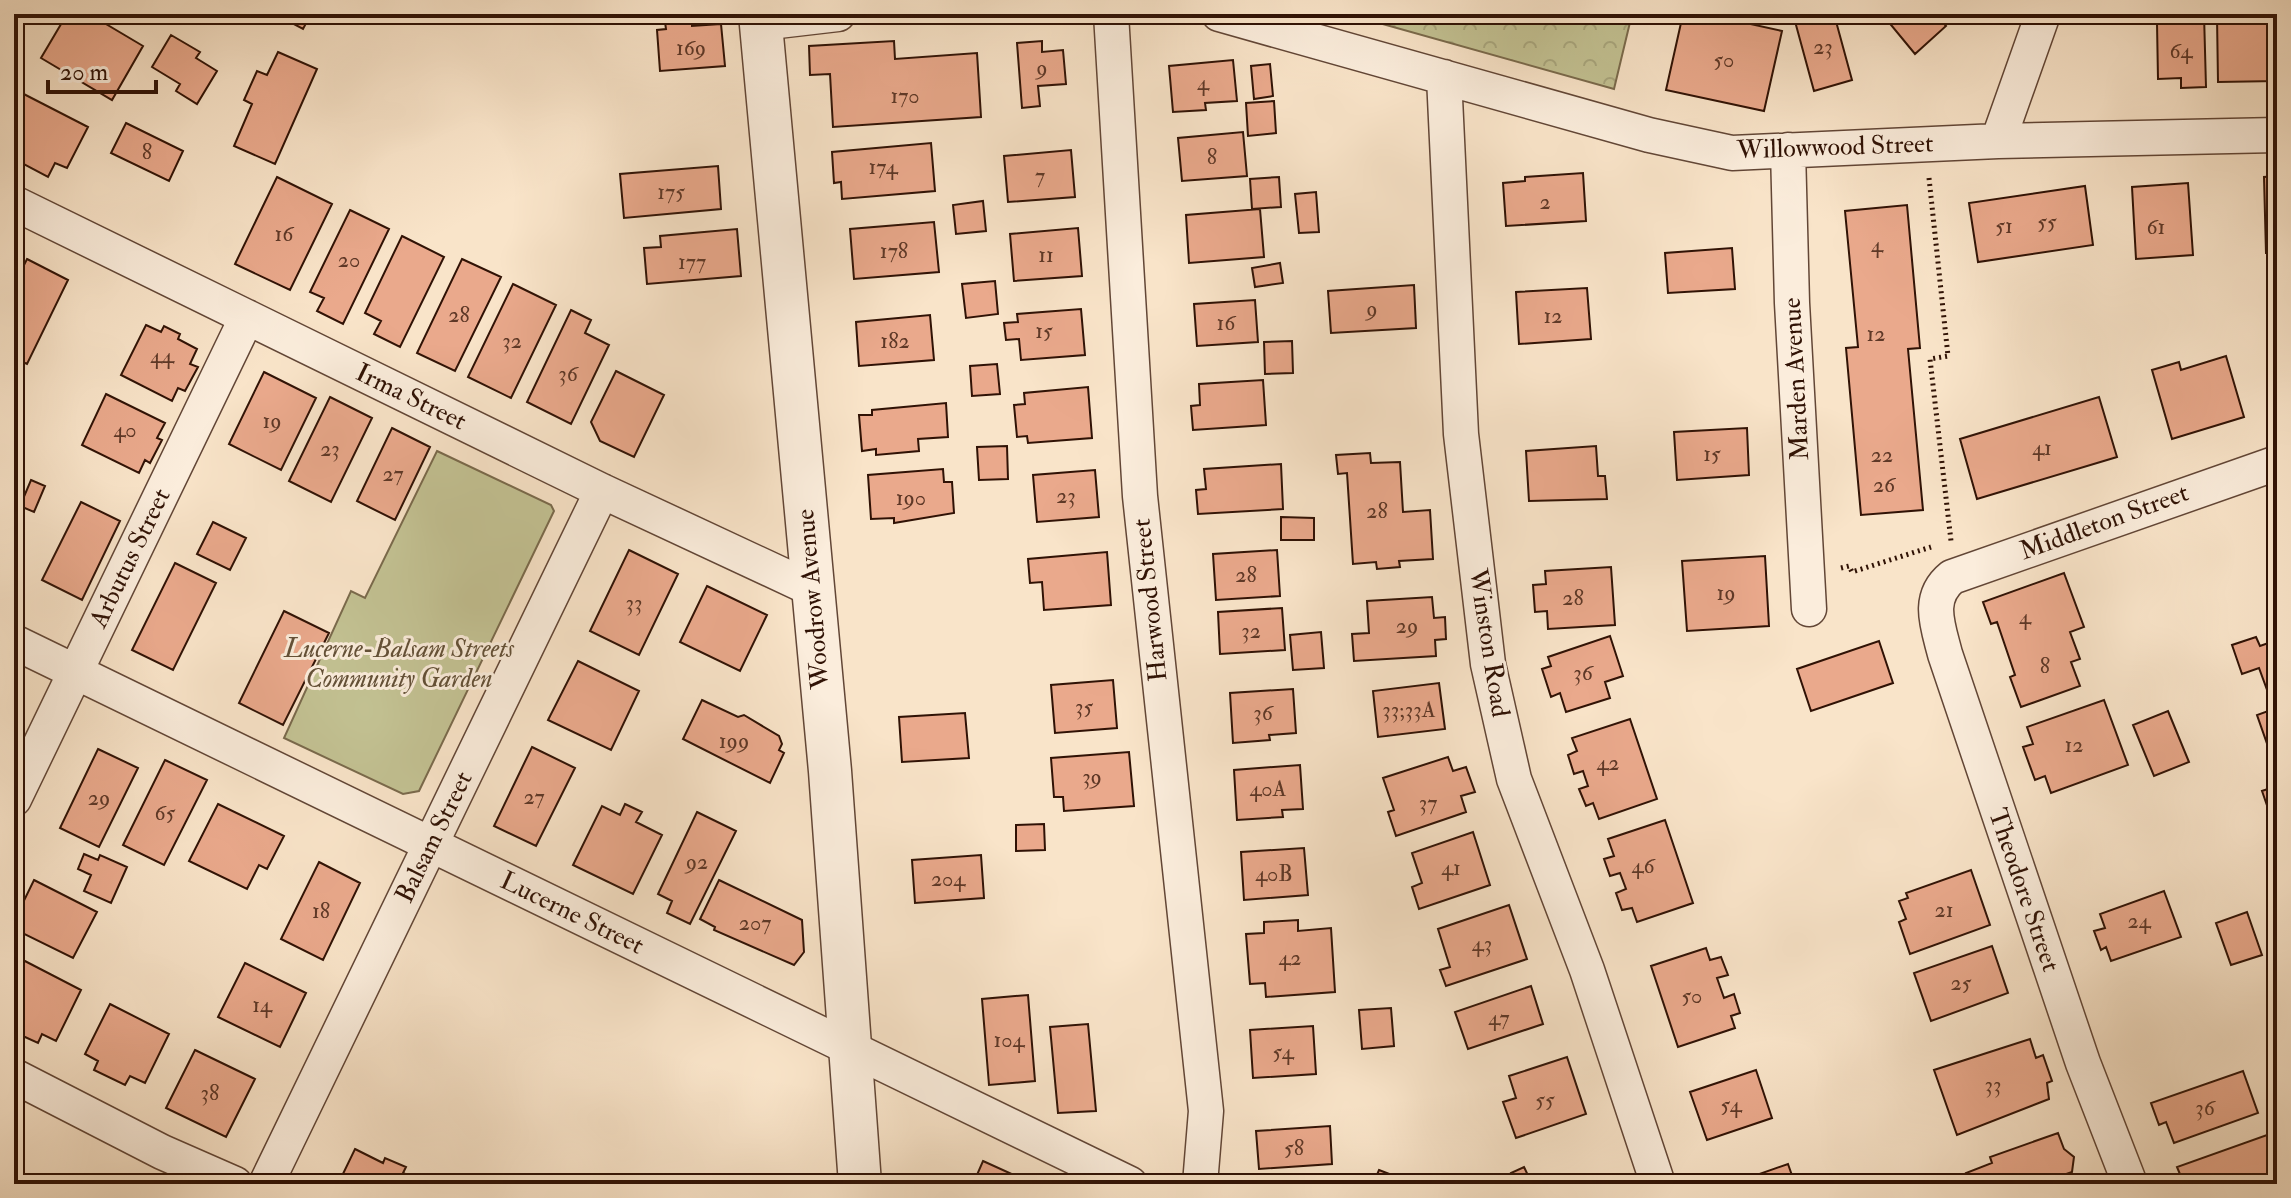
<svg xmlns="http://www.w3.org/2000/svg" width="2291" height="1198" font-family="'IM FELL Double Pica',serif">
<defs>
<pattern id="forest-crowns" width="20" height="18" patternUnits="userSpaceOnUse" patternTransform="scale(2)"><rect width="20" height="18" fill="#c3c293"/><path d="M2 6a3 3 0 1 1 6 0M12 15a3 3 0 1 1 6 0" fill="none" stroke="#a8a67d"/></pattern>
</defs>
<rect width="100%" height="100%" fill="#f9e4c9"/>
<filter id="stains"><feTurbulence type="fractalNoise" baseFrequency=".0025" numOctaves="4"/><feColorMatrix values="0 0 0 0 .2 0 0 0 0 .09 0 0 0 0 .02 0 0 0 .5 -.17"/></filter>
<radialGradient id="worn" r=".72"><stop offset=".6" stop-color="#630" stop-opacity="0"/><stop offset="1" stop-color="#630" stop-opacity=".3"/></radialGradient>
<!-- green -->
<path fill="#c3c293" stroke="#7a6a4c" stroke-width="2" d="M437,451L551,505L554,511L419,791L403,794L284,738L351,591L365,598Z"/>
<!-- forest -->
<path fill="url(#forest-crowns)" stroke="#7a6a4c" stroke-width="2" d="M1347,14H1632L1614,89Z"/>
<!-- building -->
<path fill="#eaa98c" stroke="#301205" stroke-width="2" d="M67,14H89L143,46L112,100L41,58Z
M275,14H311L303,29Z
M1683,14H1705L1782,31L1764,111L1666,90Z
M1793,14H1834L1852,80L1814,91Z
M1882,14H1936L1946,26L1915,54Z
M2163,14H2204L2206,87L2181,88V78L2158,79L2157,23H2163Z
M2242,14L2275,17L2277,81L2218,82L2217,17Z
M692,20V26L721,24L725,66L660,71L657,30L666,29L665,22Z
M171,35L200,52L196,58L217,71L197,104L176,91L180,84L152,67Z
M894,41L895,59L977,53L981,117L833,127L830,74L810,75L809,46Z
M1042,41V52L1063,50L1066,84L1038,86L1040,106L1022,108L1017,43Z
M278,52L317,69L275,164L234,146L252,104L244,100L257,71L267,75Z
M1233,60L1237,101L1205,103L1206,110L1173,112L1169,66Z
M1270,64L1273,96L1254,99L1251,66Z
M14,89L88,127L67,168L55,163L48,177L14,159Z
M1274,101L1276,133L1248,136L1246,103Z
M126,123L183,151L169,181L111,153Z
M1243,132L1247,176L1182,181L1178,138Z
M931,143L935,191L842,199L841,182L834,183L832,152Z
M1071,150L1075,197L1008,202L1004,156Z
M718,166L721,209L624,218L620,174Z
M1583,173L1586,221L1506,226L1503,183L1525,181V177Z
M2277,176V253H2266L2264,177Z
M277,177L332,204L290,290L235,264Z
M1279,177L1281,207L1252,209L1250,179Z
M2188,183L2193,255L2136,259L2132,187Z
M2085,186L2093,245L1978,262L1969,203Z
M1316,192L1319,232L1299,233L1295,194Z
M983,201L986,231L956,234L953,205Z
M1907,205L1920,348L1908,349L1923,510L1861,515L1846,348L1858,347L1845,211Z
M1260,209L1264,257L1189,263L1186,215Z
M350,210L389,229L343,324L317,311L324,298L310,292Z
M934,222L939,272L854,279L850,229Z
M1078,228L1082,276L1014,281L1010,234Z
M737,229L741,276L647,284L644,248L661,247L660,236Z
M402,236L444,257L400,347L374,334L381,321L365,313Z
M1732,248L1735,289L1668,293L1665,253Z
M27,259L68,280L27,364L14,358V285Z
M462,259L501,277L455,371L417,353Z
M1280,263L1283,283L1255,287L1252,268Z
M995,281L998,314L966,318L962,284Z
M513,284L556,305L511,398L468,377Z
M1414,285L1416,328L1331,333L1328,291Z
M1587,288L1591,339L1519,344L1516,292Z
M1255,300L1258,342L1197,346L1194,304Z
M1081,309L1085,355L1021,360L1019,339L1006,340L1004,323L1018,322L1017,314Z
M571,310L591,320L585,333L609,345L571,424L527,402Z
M930,315L934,360L859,366L856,322Z
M146,325L161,332L164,326L180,334L178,339L197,349L190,364L198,367L185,391L178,388L172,401L121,375Z
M1292,341L1293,373L1265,374L1264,342Z
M2226,356L2244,417L2172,439L2152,370L2179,362L2181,370Z
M997,364L1000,394L972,396L970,366Z
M616,371L664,395L634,457L600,441L591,422Z
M264,372L316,398L281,470L229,444Z
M1263,380L1266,425L1193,430L1191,406L1200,405L1199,384Z
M1088,387L1092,438L1028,443L1027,436L1017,437L1014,405L1025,404L1024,393Z
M106,394L165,423L157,438L162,440L150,463L145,460L139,473L82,445Z
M330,397L372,418L331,502L289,481Z
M2099,397L2117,457L1977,499L1960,439Z
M946,403L948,437L918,439L919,451L876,455V449L862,451L859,415H872V410Z
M392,428L430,447L395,520L357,501Z
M1747,428L1749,475L1677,480L1674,432Z
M1007,446L1008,479L979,480L977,447Z
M1596,446L1598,476H1605L1607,499L1529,501L1526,451Z
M1370,453L1371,463L1400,462L1403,512L1430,510L1433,559L1399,561L1400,567L1377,569L1376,562L1353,564L1347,473L1338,474L1336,455Z
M1281,464L1283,509L1198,514L1196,490L1206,489L1204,469Z
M943,469L944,482H952L954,513L894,523V518L871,519L868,475Z
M1095,470L1099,517L1037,522L1033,475Z
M31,480L45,486L34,512L20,506Z
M81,502L120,521L82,600L42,580Z
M1281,517L1314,518V540H1281Z
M213,522L246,538L230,570L197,554Z
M629,550L678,574L639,655L590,631Z
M1277,550L1280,596L1216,600L1213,554Z
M1107,552L1111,605L1044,610L1042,582L1030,583L1028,559Z
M1765,556L1769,626L1687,631L1682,561Z
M175,563L216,583L173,670L132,650Z
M1611,567L1615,625L1548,629L1547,611L1535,612L1533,585L1546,584L1545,571Z
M2064,573L2084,627L2070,632L2080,659L2071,662L2080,686L2021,707L2010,677L2015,675L1997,622L1991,624L1983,602Z
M707,586L767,615L740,671L680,642Z
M1432,597L1434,618L1445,617L1446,639L1435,640L1436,656L1354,661L1352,634L1369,633L1367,601Z
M1282,608L1285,650L1220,654L1218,612Z
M284,611L329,633L283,725L239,703Z
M1321,632L1324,668L1293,670L1290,635Z
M1610,636L1623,676L1605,682L1610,698L1566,712L1560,693L1551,697L1542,669L1551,666L1548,657Z
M2256,637L2260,646L2277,640V753L2271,755L2257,715L2274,709L2259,668L2242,674L2232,645Z
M1879,641L1893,683L1811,711L1797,669Z
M578,661L639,691L611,750L548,720Z
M1113,680L1117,728L1055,733L1051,685Z
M1439,683L1445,729L1378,737L1373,691Z
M1293,689L1296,733L1269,735L1270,740L1233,743L1230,693Z
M702,700L738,717L744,715L779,736L782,744L779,750L784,753L770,783L683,739Z
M2104,700L2128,765L2051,793L2045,776L2035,780L2023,747L2033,744L2027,727Z
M2168,711L2189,762L2154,776L2133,725Z
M965,713L969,758L902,762L899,717Z
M1630,719L1657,799L1599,819L1593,803L1586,806L1579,789L1588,786L1583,771L1574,774L1568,755L1577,751L1572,738Z
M532,747L575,768L536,846L494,826Z
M98,749L138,768L99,847L60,828Z
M1129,752L1134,806L1064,811L1063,797H1054L1051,758Z
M1448,757L1453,771L1466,767L1475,792L1461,796L1466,812L1396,836L1388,812L1394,810L1383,778Z
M165,760L207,780L164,865L123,845Z
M1300,765L1303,809L1282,810L1283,817L1237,820L1234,770Z
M2277,777V818L2272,820L2262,791L2271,788L2268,780Z
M218,804L284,836L267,869L259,865L247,889L189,861Z
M625,804L642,812L636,822L662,835L633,894L573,865L602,806L620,815Z
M697,812L736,831L690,924L667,913L672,901L658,894Z
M1665,820L1693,903L1637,922L1632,908L1622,910L1616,893L1626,889L1620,873L1610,876L1604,859L1614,856L1608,839Z
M1044,824L1045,850L1016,851V825Z
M1473,832L1490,885L1419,909L1412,887L1422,883L1412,853Z
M1304,848L1308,895L1244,900L1241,852Z
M84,854L98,860L100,855L127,867L111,903L84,891L91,875L78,869Z
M981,855L984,898L915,903L912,860Z
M319,862L360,883L323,960L281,939Z
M1971,870L1990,925L1910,954L1899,922L1906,919L1899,901L1908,898L1906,893Z
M34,880L97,912L73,958L14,929V921Z
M719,880L802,920L804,952L794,965L714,930L715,927L700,919Z
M2164,891L2181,937L2111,961L2106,947L2101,950L2094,931L2105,928L2100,914Z
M1509,905L1527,959L1446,986L1440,970L1450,967L1438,929Z
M2247,912L2262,955L2231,965L2216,923Z
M1298,920V931L1331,928L1335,992L1266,997L1265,983L1250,984L1246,934L1264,933V922Z
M1992,946L2008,993L1931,1021L1914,973Z
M1706,948L1710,960L1721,957L1728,975L1717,978L1724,998L1734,994L1740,1013L1731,1016L1735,1028L1678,1047L1651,966Z
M21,959L81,990L56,1041L42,1034L38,1043L14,1032V974Z
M245,963L306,993L280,1047L218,1017Z
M1531,986L1543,1024L1468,1049L1455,1012Z
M1028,995L1035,1081L989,1085L982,999Z
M110,1004L169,1034L145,1083L130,1076L125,1085L94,1070L98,1061L85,1054Z
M1391,1008L1394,1046L1362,1049L1359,1010Z
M1088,1024L1096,1111L1058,1113L1050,1027Z
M1313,1026L1316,1074L1253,1078L1250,1030Z
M2030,1039L2036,1058L2043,1055L2052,1081L2047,1083L2049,1099L1957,1135L1934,1070Z
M195,1050L255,1079L226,1137L166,1108Z
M1567,1057L1586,1114L1516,1138L1503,1102L1516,1098L1509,1076Z
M1756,1070L1772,1118L1707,1140L1690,1092Z
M2243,1071L2258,1113L2174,1143L2166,1122L2159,1125L2151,1103Z
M1330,1126L1332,1164L1259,1169L1256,1131Z
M2058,1133L2064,1149L2074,1157L2072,1172L2038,1184H1971L1966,1173L1992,1163L1990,1157Z
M2267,1135L2277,1162V1176L2255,1184H2184L2177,1167Z
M355,1149L383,1163L385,1158L406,1167L403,1173L427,1184H349L340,1180Z
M983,1161L1034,1184H973Z
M1788,1164L1795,1184H1731Z
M1524,1167L1532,1184H1516L1511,1173Z
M1379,1170L1415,1184H1373Z"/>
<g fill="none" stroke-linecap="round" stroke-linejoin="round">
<!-- minor casing -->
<g stroke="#624636" stroke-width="37">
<path id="minor" d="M1111,14L1140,496L1206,1111L1200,1184
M1219,14L1649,135L1732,153L1998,141L2277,135
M761,23L838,14
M1444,77L1461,434L1488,664L1514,779L1587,970L1658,1184
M1998,141L2043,14
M1788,150L1792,303L1809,609
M14,203L602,491L810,588
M14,642L1130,1184
M14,799L247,317
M14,1076L162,1152L235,1184
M266,1184L602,491
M2130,1184L2083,1063L1945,654C1938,626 1926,598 1952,577L2277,463"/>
</g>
<!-- tertiary casing -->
<g stroke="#624636" stroke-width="45">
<path id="tertiary" d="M760,14L830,771L860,1184"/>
</g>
<!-- path -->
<path stroke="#301205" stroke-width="5" stroke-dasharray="2 4" stroke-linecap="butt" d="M1929,178L1948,356L1930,359L1951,541
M1841,568L1849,566L1852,572L1931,547"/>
<!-- minor -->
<use href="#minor" stroke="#fbeddc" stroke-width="34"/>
<!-- tertiary -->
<use href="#tertiary" stroke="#fbeddc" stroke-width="42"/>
</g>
<g text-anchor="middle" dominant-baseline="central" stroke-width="6" stroke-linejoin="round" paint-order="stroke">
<!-- number labels -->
<g font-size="22" fill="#5e3827">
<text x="1823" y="47">23</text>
<text x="691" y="48">169</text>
<text x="2181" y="51">64</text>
<text x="1724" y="60">50</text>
<text x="1042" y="68">9</text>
<text x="1203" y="83">4</text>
<text x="905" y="96">170</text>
<text x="147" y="152">8</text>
<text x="1212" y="157">8</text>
<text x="883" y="167">174</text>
<text x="1040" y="176">7</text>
<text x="671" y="192">175</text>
<text x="1545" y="202">2</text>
<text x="2047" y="222">55</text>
<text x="2004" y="226">51</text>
<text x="2156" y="227">61</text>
<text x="284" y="234">16</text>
<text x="1877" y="245">4</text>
<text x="894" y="251">178</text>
<text x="1046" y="255">11</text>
<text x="349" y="260">20</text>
<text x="692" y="262">177</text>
<text x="1372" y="309">9</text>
<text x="459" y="315">28</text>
<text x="1553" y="316">12</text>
<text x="1226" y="323">16</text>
<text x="1044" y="331">15</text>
<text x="1876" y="334">12</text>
<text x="512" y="341">32</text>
<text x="895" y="341">182</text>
<text x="162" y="356">44</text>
<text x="568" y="374">36</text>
<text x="272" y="421">19</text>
<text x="125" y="430">40</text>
<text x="2042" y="448">41</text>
<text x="330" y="449">23</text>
<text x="1712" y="454">15</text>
<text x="1882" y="455">22</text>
<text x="393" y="474">27</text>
<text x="1884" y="485">26</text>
<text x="1066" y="496">23</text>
<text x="911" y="498">190</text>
<text x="1377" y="511">28</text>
<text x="1246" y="575">28</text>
<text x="1726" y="593">19</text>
<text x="1573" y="598">28</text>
<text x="634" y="603">33</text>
<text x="2025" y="617">4</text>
<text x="1407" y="626">29</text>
<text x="1251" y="631">32</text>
<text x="2045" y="666">8</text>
<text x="1583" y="673">36</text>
<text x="1084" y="707">35</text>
<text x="1409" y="710">33;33A</text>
<text x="1263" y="713">36</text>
<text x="734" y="741">199</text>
<text x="2074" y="745">12</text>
<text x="1608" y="763">42</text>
<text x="1092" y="777">39</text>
<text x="1268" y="789">40A</text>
<text x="534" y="797">27</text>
<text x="99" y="798">29</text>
<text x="1428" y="803">37</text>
<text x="165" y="813">65</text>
<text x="697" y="862">92</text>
<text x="1643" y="866">46</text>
<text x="1451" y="868">41</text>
<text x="1274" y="874">40B</text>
<text x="948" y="879">204</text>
<text x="1944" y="910">21</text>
<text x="321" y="911">18</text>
<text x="2139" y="921">24</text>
<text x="755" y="923">207</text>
<text x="1482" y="944">43</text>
<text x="1290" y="958">42</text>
<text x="1961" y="983">25</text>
<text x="1692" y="996">50</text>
<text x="262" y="1005">14</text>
<text x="1499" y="1018">47</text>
<text x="1009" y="1040">104</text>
<text x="1283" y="1052">54</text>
<text x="1993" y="1085">33</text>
<text x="210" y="1093">38</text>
<text x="1545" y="1100">55</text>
<text x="1731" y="1105">54</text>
<text x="2205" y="1108">36</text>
<text x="1294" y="1148">58</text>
</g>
<!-- street labels -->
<g font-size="26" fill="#301205" stroke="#fbeddc">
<text transform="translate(1835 147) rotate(-2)">Willowwood Street</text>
<text transform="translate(1796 379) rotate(-93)">Marden Avenue</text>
<text transform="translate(411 397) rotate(26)">Irma Street</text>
<text transform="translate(2104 522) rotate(-20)">Middleton Street</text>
<text transform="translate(130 558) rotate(-64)">Arbutus Street</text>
<text transform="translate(813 599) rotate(-95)">Woodrow Avenue</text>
<text transform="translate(1150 600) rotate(-96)">Harwood Street</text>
<text transform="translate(1489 643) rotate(81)">Winston Road</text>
<text transform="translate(434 837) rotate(-64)">Balsam Street</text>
<text transform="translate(2024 890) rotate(71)">Theodore Street</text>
<text transform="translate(572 913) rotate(26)">Lucerne Street</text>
</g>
<!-- park labels -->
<g font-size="26" font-style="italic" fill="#635037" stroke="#fbeddc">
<text x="399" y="649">Lucerne-Balsam Streets<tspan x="399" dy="30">Community Garden</tspan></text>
</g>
</g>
<!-- margin -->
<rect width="2291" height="1198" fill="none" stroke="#f9e4c9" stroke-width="48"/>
<rect x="16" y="16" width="2259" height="1166" fill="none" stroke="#301205" stroke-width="4"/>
<rect x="24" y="24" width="2243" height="1150" fill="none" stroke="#301205" stroke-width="2"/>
<!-- scale -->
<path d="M48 80v12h108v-12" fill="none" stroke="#301205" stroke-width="4"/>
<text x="60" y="80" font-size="24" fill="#301205" stroke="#fbeddc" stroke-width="6" paint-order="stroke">20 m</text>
<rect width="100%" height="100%" filter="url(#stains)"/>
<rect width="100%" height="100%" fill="url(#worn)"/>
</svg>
